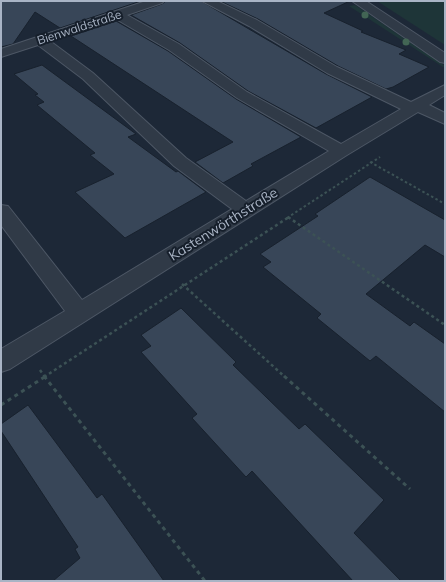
<svg xmlns="http://www.w3.org/2000/svg" width="446" height="582" font-family="Mulish,sans-serif">
<rect width="100%" height="100%" fill="#1d2837"/>
<!-- green -->
<path fill="#1e3538" d="M377,1H445V45Z
M355,5L445,66L443,67L349,6Z"/>
<!-- building -->
<path fill="#384658" stroke="#18212d" d="M1,1H141L60,28L35,12L13,44L1,47Z
M166,1H201L326,74L372,97L316,128L248,91L180,43L131,15L162,4Z
M220,1H350L324,13L363,31L361,32L406,50L399,54L429,67L393,87L386,89L338,66L258,19Z
M116,21L168,51L236,99L301,137L251,164L253,166L223,183L195,162L233,142L71,36Z
M42,65L136,134L128,137L176,172L178,171L206,192L125,238L75,192L114,174L90,155L95,153L37,105L44,102L35,95L38,94L14,74Z
M370,177L445,220V257L425,245L366,294L410,326L414,322L445,344V412L376,356L370,361L317,318L321,314L263,267L271,262L260,254L318,216L315,214Z
M181,308L236,362L233,365L299,429L305,424L384,500L354,533L401,581H353L252,471L246,477L192,418L197,414L141,352L151,346L141,335Z
M28,405L97,498L102,494L164,581H53L80,558L75,549L78,547L1,431V424Z"/>
<g fill="none" stroke-linecap="round" stroke-linejoin="round">
<!-- minor casing -->
<g stroke="#4d5765" stroke-width="2">
<path id="minor" d="M146,1H164L162,3L127,15L179,44L247,92L341,144L401,109L327,73L249,26L202,1H217L257,20L337,67L411,102L445,85V95L429,105L445,113V124L418,112L347,155L10,369L1,372V349L65,311L1,225V205L8,206L82,300L232,209L174,166L83,79L38,45L1,57V49ZM116,19L169,50L237,98L329,151L246,201L186,158L93,73L50,41Z
M352,1H366L445,53V63L440,62Z"/>
</g>
<!-- path-far2 -->
<path stroke="#3c5255" stroke-width="2" stroke-dasharray="2.5 2.5" stroke-linecap="butt" d="M370,162L445,204
M287,218L380,157"/>
<!-- path-far1 -->
<path stroke="#3c5255" stroke-width="2.5" stroke-dasharray="3 3" stroke-linecap="butt" d="M288,217L445,325
M182,284L285,377
M40,370L45,377
M44,377L289,217"/>
<!-- path -->
<path stroke="#3c5255" stroke-width="3" stroke-dasharray="4 4" stroke-linecap="butt" d="M44,376L205,581
M284,376L410,489
M1,405L46,376"/>
<!-- minor -->
<use href="#minor" fill="#303a47" fill-rule="evenodd"/>
</g>
<!-- trees -->
<g fill="#426554">
<circle cx="365" cy="15" r="3.5"/>
<circle cx="406" cy="42" r="3.5"/>
</g>
<g text-anchor="middle" dominant-baseline="central" stroke-width="4" stroke-linejoin="round" paint-order="stroke">
<!-- far-street labels -->
<g font-size="12" fill="#a9b4c5" stroke="#161f2b">
<text transform="translate(79 27) rotate(-18)">Bienwaldstraße</text>
</g>
<!-- street labels -->
<g font-size="14" fill="#a9b4c5" stroke="#161f2b">
<text transform="translate(223 224) rotate(-32)">Kastenwörthstraße</text>
</g>
</g>
<!-- border -->
<rect width="446" height="582" fill="none" stroke="#a9b4c5" stroke-width="4"/>
</svg>
